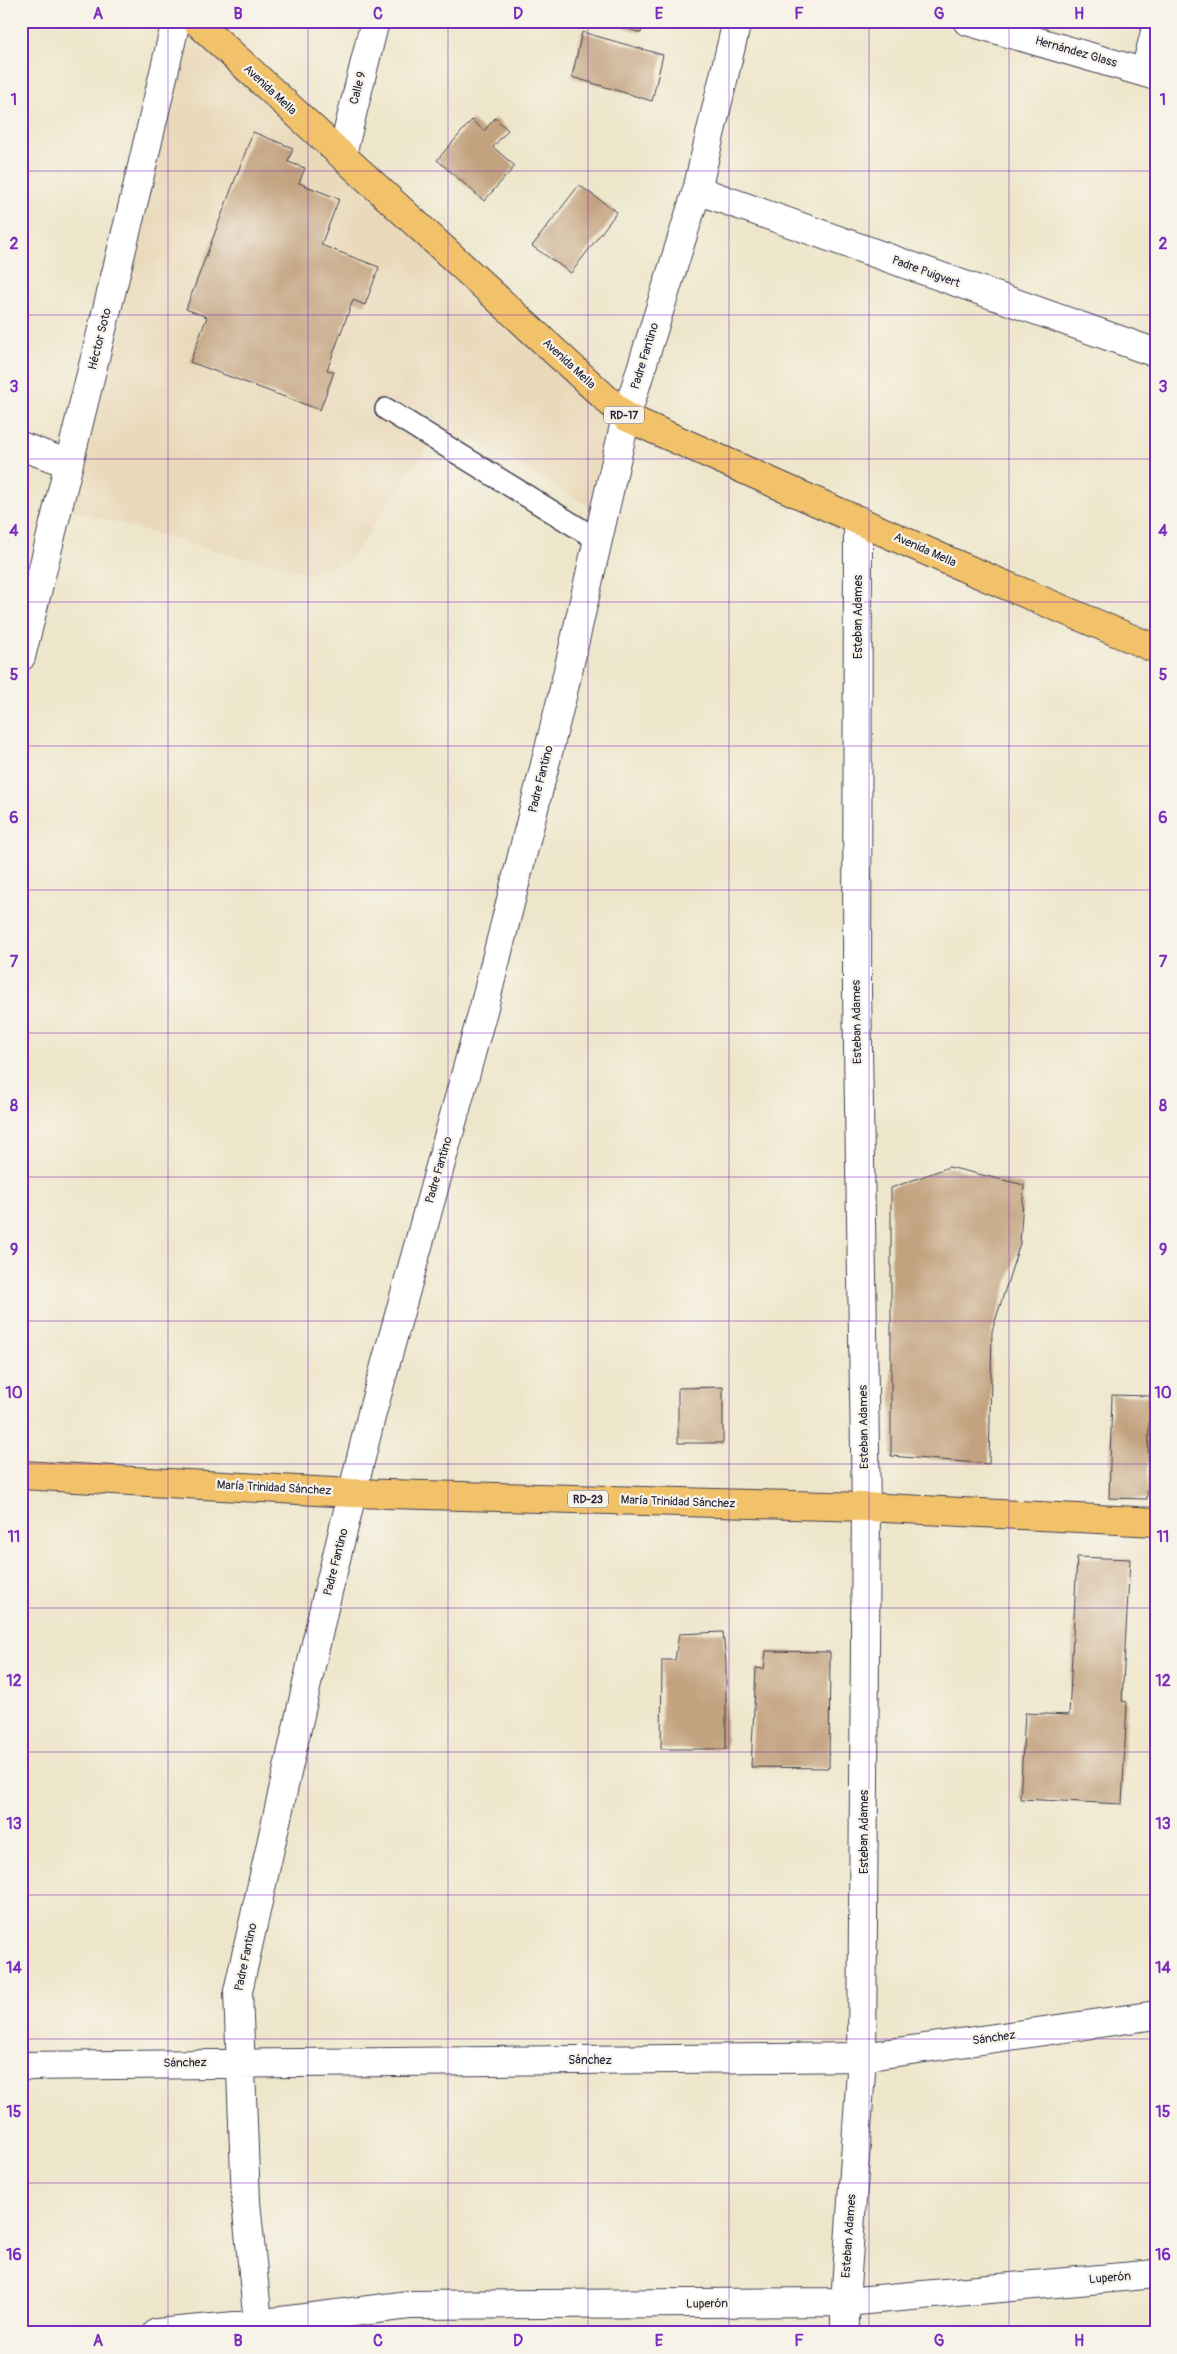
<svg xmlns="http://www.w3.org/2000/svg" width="1177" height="2354" font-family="Pangolin,sans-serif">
<rect width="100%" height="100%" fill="#f7f3e8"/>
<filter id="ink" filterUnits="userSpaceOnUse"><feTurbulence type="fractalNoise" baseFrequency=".02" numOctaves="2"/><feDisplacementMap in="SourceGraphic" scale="10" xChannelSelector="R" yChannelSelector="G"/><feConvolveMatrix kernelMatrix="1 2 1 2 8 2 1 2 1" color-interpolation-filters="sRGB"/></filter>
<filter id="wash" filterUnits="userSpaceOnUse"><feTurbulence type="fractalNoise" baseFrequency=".0096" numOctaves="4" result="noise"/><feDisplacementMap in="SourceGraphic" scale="20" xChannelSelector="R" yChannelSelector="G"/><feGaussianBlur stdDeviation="1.12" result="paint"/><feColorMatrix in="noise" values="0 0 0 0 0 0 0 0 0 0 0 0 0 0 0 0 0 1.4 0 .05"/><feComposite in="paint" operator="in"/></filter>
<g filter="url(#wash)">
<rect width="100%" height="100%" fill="#eee6cb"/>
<!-- built -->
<path fill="#e9d9ba" d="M185,23L609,419L590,507L487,447L467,440H446L426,450L348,562L308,573L201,547L72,510L139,238Z"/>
<g id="blocks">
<!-- building -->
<path fill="#c2a27f" d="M602,21H645L641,33Z
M582,32L663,55L652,101L572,77Z
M495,118L508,130L493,147L515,166L484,201L437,160L472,120L484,131Z
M253,132L293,148L288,162L305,168L299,183L339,199L321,245L379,267L365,305L353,300L327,370L334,372L320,410L190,362L207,317L186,309Z
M579,185L617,212L571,273L532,246Z
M949,1167L1024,1185L1020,1243L992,1331L989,1464L891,1456V1188Z
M723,1387V1443H678V1388Z
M1112,1395L1150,1396L1147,1499L1109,1498Z
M1154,1451H1156V1477L1152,1476Z
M1077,1557L1130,1559L1122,1701L1127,1702L1122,1804L1020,1799L1025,1713L1069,1715Z
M723,1632L726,1663V1749H661L662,1660H675L679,1634Z
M766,1651L830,1652L829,1768L751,1767L756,1668L764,1669Z"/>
</g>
</g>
<g filter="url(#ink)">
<use href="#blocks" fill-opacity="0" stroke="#413f51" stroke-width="1"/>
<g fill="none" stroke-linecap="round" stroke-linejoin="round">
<!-- service casing -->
<g stroke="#413f51" stroke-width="24">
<path id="service" d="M386,409L598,540"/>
</g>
<!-- minor casing -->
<g stroke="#413f51" stroke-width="30">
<path id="minor" d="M967,21L1156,76
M1145,72L1156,28
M342,155L375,21
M697,190L1156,353
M21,446L69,464
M21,657L136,192L176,21
M21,2066L862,2057L1156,2015
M157,2333L257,2324L409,2305L845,2302L1156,2274
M259,2333L246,2202L238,1991L324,1608L372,1413L484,1007L562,697L626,417L697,190L737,21
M845,2333V2302L862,2057L866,1507L857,990L858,520"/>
</g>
<!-- primary casing -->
<g stroke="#413f51" stroke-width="30">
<path id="primary" d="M196,21L626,417L951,562L1156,649
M21,1475L352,1493L866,1507L1156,1522"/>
</g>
<!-- service -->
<use href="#service" stroke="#fff" stroke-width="21"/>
<!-- minor -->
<use href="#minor" stroke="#fff" stroke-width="28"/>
<!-- primary -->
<use href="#primary" stroke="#f2c26a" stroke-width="28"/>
</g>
</g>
<!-- grid -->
<path fill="none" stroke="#7b2cbf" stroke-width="1" stroke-opacity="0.55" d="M168,21V2333M308,21V2333M448,21V2333M588,21V2333M729,21V2333M869,21V2333M1009,21V2333M21,171H1156M21,315H1156M21,459H1156M21,602H1156M21,746H1156M21,890H1156M21,1033H1156M21,1177H1156M21,1321H1156M21,1464H1156M21,1608H1156M21,1752H1156M21,1895H1156M21,2039H1156M21,2183H1156"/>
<g text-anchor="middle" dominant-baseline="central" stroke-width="4.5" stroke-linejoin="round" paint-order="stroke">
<!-- shield labels -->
<g fill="#f7f3e8" stroke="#62616f" stroke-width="1">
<rect x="604" y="406.5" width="40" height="17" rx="4"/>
<rect x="568" y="1490.5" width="40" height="17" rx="4"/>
</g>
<g font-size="11" font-weight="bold" fill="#22223b">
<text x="624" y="415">RD-17</text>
<text x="588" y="1499">RD-23</text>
</g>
<!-- street labels -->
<g font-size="12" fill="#22223b" stroke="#f7f3e8">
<text transform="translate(1076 52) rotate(16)">Hernández Glass</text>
<text transform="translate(358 88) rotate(-76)">Calle 9</text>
<text transform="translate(270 90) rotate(43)">Avenida Mella</text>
<text transform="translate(926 272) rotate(20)">Padre Puigvert</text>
<text transform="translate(100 339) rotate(-76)">Héctor Soto</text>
<text transform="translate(645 356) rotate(-73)">Padre Fantino</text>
<text transform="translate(569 364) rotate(43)">Avenida Mella</text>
<text transform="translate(925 550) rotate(24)">Avenida Mella</text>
<text transform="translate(858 617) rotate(-90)">Esteban Adames</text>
<text transform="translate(541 779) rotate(-76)">Padre Fantino</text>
<text transform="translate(857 1022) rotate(-91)">Esteban Adames</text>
<text transform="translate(439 1170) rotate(-74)">Padre Fantino</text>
<text transform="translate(864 1427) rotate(-91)">Esteban Adames</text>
<text transform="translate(274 1488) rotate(3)">María Trinidad Sánchez</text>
<text transform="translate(678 1502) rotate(2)">María Trinidad Sánchez</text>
<text transform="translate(336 1562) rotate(-76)">Padre Fantino</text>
<text transform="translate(864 1832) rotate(-90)">Esteban Adames</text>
<text transform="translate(246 1957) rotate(-78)">Padre Fantino</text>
<text transform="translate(994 2038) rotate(-8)">Sánchez</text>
<text x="590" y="2060">Sánchez</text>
<text transform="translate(185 2063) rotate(-1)">Sánchez</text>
<text transform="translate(849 2236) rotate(-86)">Esteban Adames</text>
<text transform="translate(1110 2278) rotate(-5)">Luperón</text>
<text transform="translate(707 2304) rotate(-1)">Luperón</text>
</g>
</g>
<!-- margin -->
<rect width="1177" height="2354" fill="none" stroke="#f7f3e8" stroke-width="55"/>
<rect x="28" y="28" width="1122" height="2298" fill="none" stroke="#7b2cbf" stroke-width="2"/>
<g font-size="16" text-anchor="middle" font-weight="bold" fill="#7b2cbf">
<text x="98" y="19">A</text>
<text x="238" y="19">B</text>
<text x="378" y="19">C</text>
<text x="518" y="19">D</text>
<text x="659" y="19">E</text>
<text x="799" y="19">F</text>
<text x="939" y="19">G</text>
<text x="1079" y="19">H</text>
<text x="14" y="105">1</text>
<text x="1163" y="105">1</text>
<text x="14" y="249">2</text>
<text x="1163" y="249">2</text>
<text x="14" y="392">3</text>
<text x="1163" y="392">3</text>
<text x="14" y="536">4</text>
<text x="1163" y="536">4</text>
<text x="14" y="680">5</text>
<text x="1163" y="680">5</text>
<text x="14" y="823">6</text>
<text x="1163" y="823">6</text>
<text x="14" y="967">7</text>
<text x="1163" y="967">7</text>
<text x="14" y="1111">8</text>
<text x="1163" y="1111">8</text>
<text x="14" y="1255">9</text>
<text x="1163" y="1255">9</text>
<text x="14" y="1398">10</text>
<text x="1163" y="1398">10</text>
<text x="14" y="1542">11</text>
<text x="1163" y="1542">11</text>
<text x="14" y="1686">12</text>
<text x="1163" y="1686">12</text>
<text x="14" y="1829">13</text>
<text x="1163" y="1829">13</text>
<text x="14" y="1973">14</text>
<text x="1163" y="1973">14</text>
<text x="14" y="2117">15</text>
<text x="1163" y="2117">15</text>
<text x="14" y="2260">16</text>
<text x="1163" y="2260">16</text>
<text x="98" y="2346">A</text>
<text x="238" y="2346">B</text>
<text x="378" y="2346">C</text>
<text x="518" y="2346">D</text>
<text x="659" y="2346">E</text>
<text x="799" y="2346">F</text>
<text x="939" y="2346">G</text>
<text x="1079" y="2346">H</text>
</g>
</svg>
